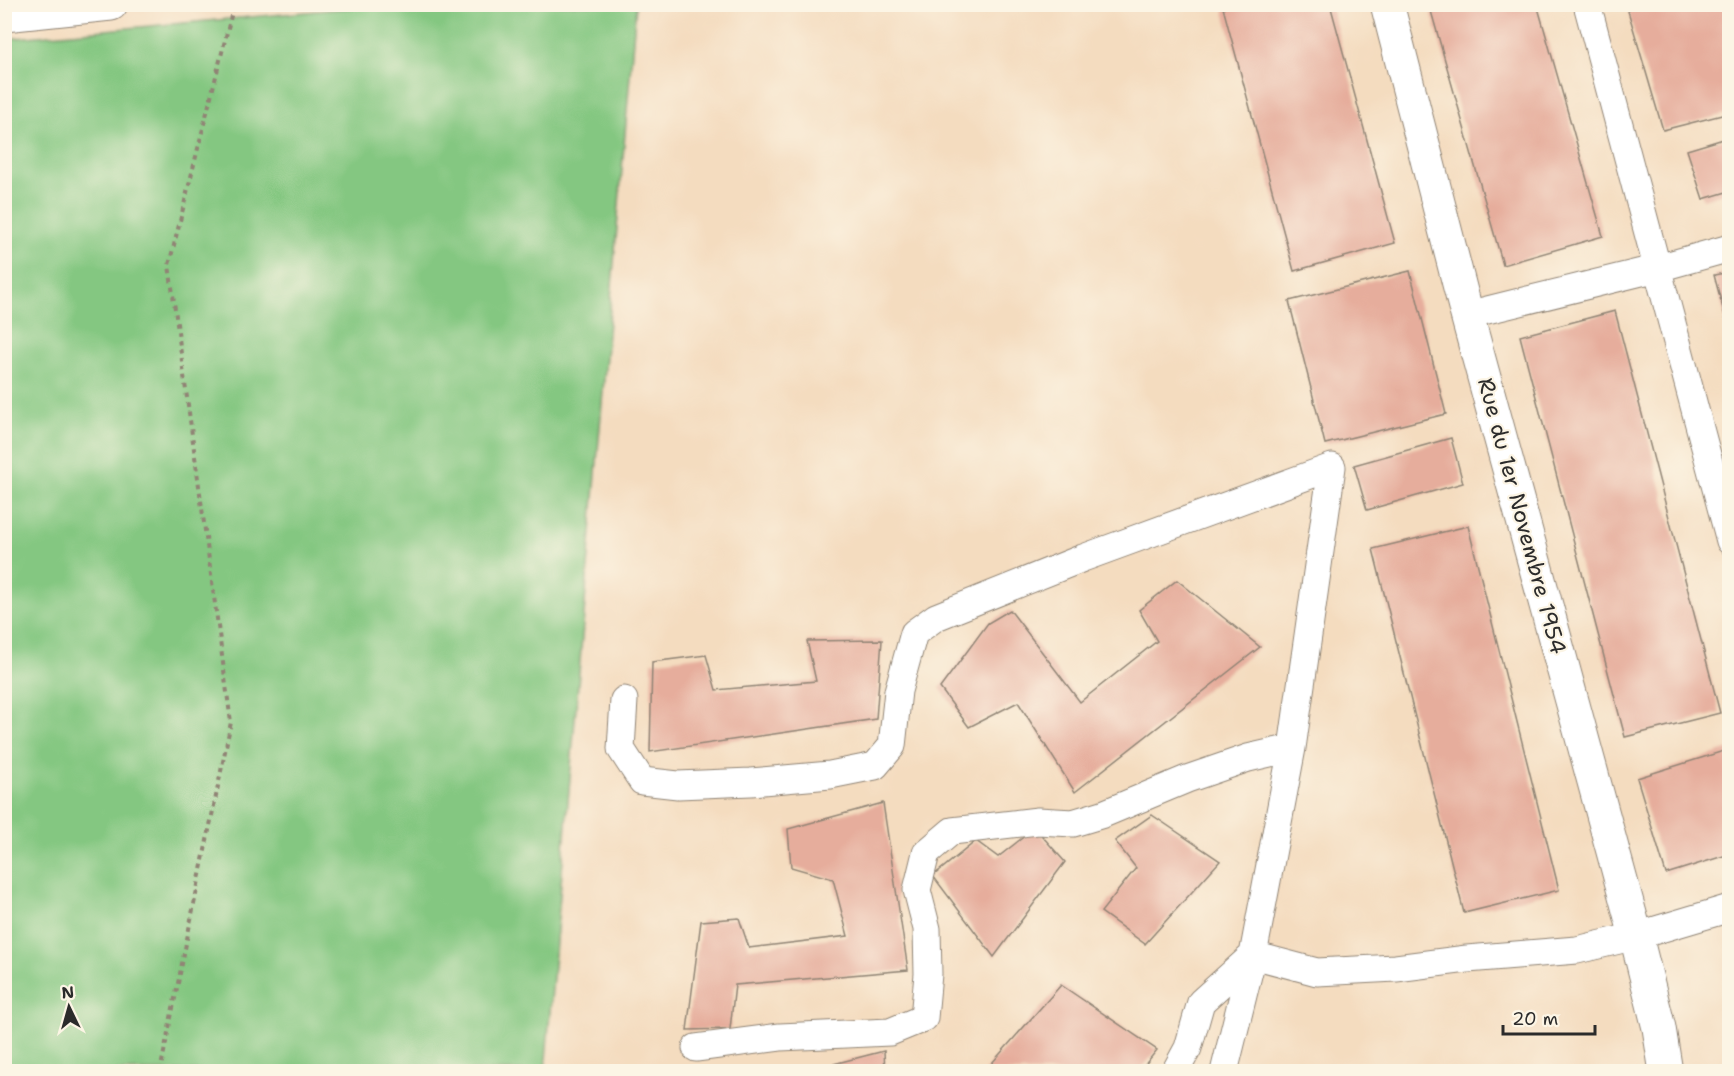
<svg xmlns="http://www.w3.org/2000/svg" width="1734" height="1076" font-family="'Shantell Sans',sans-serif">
<rect width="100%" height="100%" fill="#fcf5e5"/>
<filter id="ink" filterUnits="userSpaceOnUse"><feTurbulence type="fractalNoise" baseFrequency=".0167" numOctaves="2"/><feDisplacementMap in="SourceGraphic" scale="12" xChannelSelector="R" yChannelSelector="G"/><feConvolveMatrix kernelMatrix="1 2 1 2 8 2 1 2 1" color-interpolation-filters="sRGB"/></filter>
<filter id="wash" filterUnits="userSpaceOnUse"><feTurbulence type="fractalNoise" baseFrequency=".008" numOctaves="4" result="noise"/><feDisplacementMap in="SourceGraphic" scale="24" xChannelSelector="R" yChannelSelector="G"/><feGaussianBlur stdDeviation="1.35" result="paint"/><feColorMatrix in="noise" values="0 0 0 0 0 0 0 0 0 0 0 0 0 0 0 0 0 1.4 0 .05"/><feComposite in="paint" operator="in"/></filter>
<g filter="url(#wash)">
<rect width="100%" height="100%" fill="#f4dcbf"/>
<!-- green -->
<path fill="#84c781" stroke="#587956" stroke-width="1.5" d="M383,5H636L545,1071H5V39Z"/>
<g id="blocks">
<!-- building -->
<path fill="#e6ad9c" d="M1222,4H1330L1395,243L1294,271Z
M1429,4H1537L1603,236L1503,265Z
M1626,4H1730V113L1663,130Z
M1730,137V191L1703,199L1687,150Z
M1410,271L1446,414L1325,444L1289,301Z
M1730,272V331H1729L1714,275Z
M1615,311L1720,713L1625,737L1520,336Z
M1451,438L1463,483L1367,510L1354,465Z
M1468,526L1559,890L1464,913L1373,549Z
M1177,580L1260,647L1075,792L1018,702L969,727L940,688L988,623L1010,610L1080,702L1157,641L1139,610Z
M882,640L876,719L650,752L652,662L706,655L716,690L816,681L807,641Z
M1730,749V854L1666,874L1637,778Z
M883,803L908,970L735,985L730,1029L687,1030L701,921L739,918L749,948L848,936L833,879L791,867L788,829Z
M1152,815L1220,861L1145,944L1101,912L1136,868L1115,841Z
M1035,828L1065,862L994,957L933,876L976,841L998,857Z
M1061,985L1157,1050L1139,1072H984Z
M884,1051L885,1072H806V1071Z"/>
</g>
</g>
<g filter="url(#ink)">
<use href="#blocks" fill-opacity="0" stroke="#908475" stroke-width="1.5"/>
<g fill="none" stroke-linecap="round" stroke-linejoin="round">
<!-- street casing -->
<g stroke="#908475" stroke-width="29">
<path id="street" d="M1587,4L1730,541
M1467,315L1658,268L1730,248
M624,700L621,749L642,781L678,785L751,782L830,775L875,766L892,746L898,691L914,633L936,617L1083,558L1332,467L1292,748L1253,955L1317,972L1396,968L1467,959L1577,950L1636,936L1730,908
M696,1048L780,1037L890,1032L924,1018L928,974L927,929L917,890L926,853L952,831L1038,821L1073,823L1103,814L1187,779L1248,758L1292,748
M1175,1072L1188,1048L1201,1002L1253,955
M1224,1072L1253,955"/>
</g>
<!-- secondary casing -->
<g stroke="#908475" stroke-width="35">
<path id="secondary" d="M1387,4L1467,315L1636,936L1659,1028L1666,1072
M4,15L111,4"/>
</g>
<!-- path -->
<path stroke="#908475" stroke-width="4" stroke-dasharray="4.5 4.5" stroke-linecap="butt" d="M160,1072L231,722L169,265L234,4"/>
<!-- street -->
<use href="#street" stroke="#fff" stroke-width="27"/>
<!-- secondary -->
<use href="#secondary" stroke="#fff" stroke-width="33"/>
</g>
</g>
<g text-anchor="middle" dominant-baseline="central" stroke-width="4.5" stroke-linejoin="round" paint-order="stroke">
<!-- street labels -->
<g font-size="22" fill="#2b2b2b" stroke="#fcf5e5">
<text transform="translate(1522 516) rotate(75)">Rue du 1er Novembre 1954</text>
</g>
</g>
<!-- margin -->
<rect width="1734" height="1076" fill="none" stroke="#fcf5e5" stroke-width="24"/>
<!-- north arrow -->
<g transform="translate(69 1007) rotate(355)" stroke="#fcf5e5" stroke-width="4.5" paint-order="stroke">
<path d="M0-4.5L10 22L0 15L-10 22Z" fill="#2b2b2b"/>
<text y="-9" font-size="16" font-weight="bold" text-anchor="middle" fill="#2b2b2b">N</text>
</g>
<!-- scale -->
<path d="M1503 1025v9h92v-9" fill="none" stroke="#2b2b2b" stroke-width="3"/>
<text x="1512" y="1025" font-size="18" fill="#2b2b2b" stroke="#fcf5e5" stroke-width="4.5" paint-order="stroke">20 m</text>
</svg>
